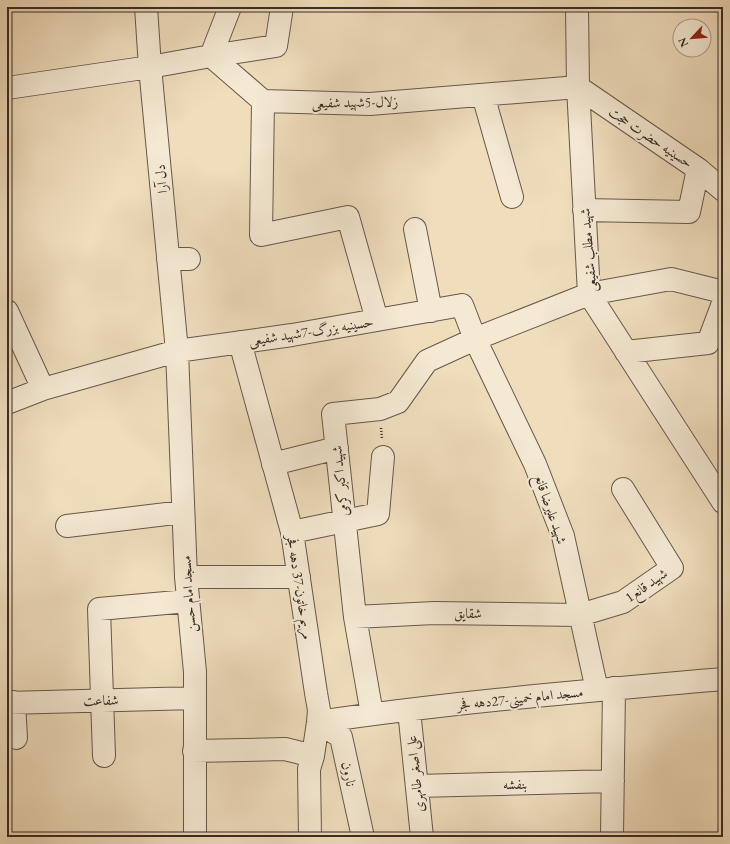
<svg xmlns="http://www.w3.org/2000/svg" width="730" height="844" font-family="'EB Garamond',Amiri,serif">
<rect width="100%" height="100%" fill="#efddbc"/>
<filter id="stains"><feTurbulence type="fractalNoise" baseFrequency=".005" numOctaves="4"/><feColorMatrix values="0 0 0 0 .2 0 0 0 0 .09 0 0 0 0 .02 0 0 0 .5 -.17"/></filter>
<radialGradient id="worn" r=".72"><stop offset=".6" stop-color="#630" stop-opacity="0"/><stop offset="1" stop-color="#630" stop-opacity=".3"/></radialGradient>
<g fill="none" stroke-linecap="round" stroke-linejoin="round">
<!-- minor casing -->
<g stroke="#66584b" stroke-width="24">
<path id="minor" d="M146,7L150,67L177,351L186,577L195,672V837
M577,7L578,87L589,294L723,502
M211,56L276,46L282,7
M211,56L230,7
M7,88L150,67L211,56L263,101L370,104L578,87L698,169L723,190
M483,95L512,197
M263,101L261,235L348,217L377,320
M584,210L689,212L698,169
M415,229L431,311
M168,259H189
M7,311L43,389
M240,342L292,532L316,693L319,710L318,722L313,756L309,769L310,837
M626,352L708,343L723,303
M7,403L43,389L177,351L292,335L462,305L475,339L589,294L671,279L723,292
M273,464L337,448
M67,526L183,512
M292,532L378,514L383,457
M186,577H299
M355,617L434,613L580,615L623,602L672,568L623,489
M14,702L16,738
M7,703L195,698
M409,710L422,837
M372,714L355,617L333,414L380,409L398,402L427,361L475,339L535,464L563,536L597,690
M318,722C452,702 588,691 723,679
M318,722L341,737L363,837
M194,751L285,749L313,756
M104,756L99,609L188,601
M417,786L613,781
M612,837L614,688"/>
</g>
<!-- path -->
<path stroke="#382c25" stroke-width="2.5" stroke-dasharray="1 2" stroke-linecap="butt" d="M381,428L382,439"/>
<!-- minor -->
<use href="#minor" stroke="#f5e9d3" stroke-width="22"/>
</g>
<g text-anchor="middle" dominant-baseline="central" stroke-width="4" stroke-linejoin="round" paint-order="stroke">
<!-- street labels -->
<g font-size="14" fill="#382c25" stroke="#f5e9d3">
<text transform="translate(355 102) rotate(-1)">زلال-5شهید شفیعی</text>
<text transform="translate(651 137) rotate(34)">حسینیه حضرت حجت</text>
<text transform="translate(161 179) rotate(-95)">دل آرا</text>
<text transform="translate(588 250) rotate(-95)">شهید مطلب شفیعی</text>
<text transform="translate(311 331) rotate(-9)">حسینیه بزرگ-7شهید شفیعی</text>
<text transform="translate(340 481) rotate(-96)">شهید اکبر کرمی</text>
<text transform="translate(551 509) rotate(71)">شهید علیرضا قانع</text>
<text transform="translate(646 585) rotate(-35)">1شهید قانع</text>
<text transform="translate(300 587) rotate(81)">مریم خاتون-37 دهه فجر</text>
<text transform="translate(188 594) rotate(-94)">مسجد امام حسن</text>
<text transform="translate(468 613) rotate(1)">شقایق</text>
<text transform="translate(520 698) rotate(-6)">مسجد امام خمینی-27دهه فجر</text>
<text transform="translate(101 700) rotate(-1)">شفاعت</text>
<text transform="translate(349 774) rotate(78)">نارون</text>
<text transform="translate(415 774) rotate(-96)">علی اصغر طامهری</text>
<text transform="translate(515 784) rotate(-1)">بنفشه</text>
</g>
</g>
<!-- margin -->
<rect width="730" height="844" fill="none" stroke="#efddbc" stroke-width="24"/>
<rect x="8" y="8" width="714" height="828" fill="none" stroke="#382c25" stroke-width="2"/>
<rect x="12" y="12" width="706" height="820" fill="none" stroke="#382c25"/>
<!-- north arrow -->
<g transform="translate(692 38) rotate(244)"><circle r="19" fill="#f5e9d3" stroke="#a99d8d"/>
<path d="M0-3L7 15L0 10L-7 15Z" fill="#8f2418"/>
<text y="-6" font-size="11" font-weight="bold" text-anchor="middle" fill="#382c25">N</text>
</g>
<rect width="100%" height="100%" filter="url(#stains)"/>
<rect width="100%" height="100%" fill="url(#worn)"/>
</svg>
